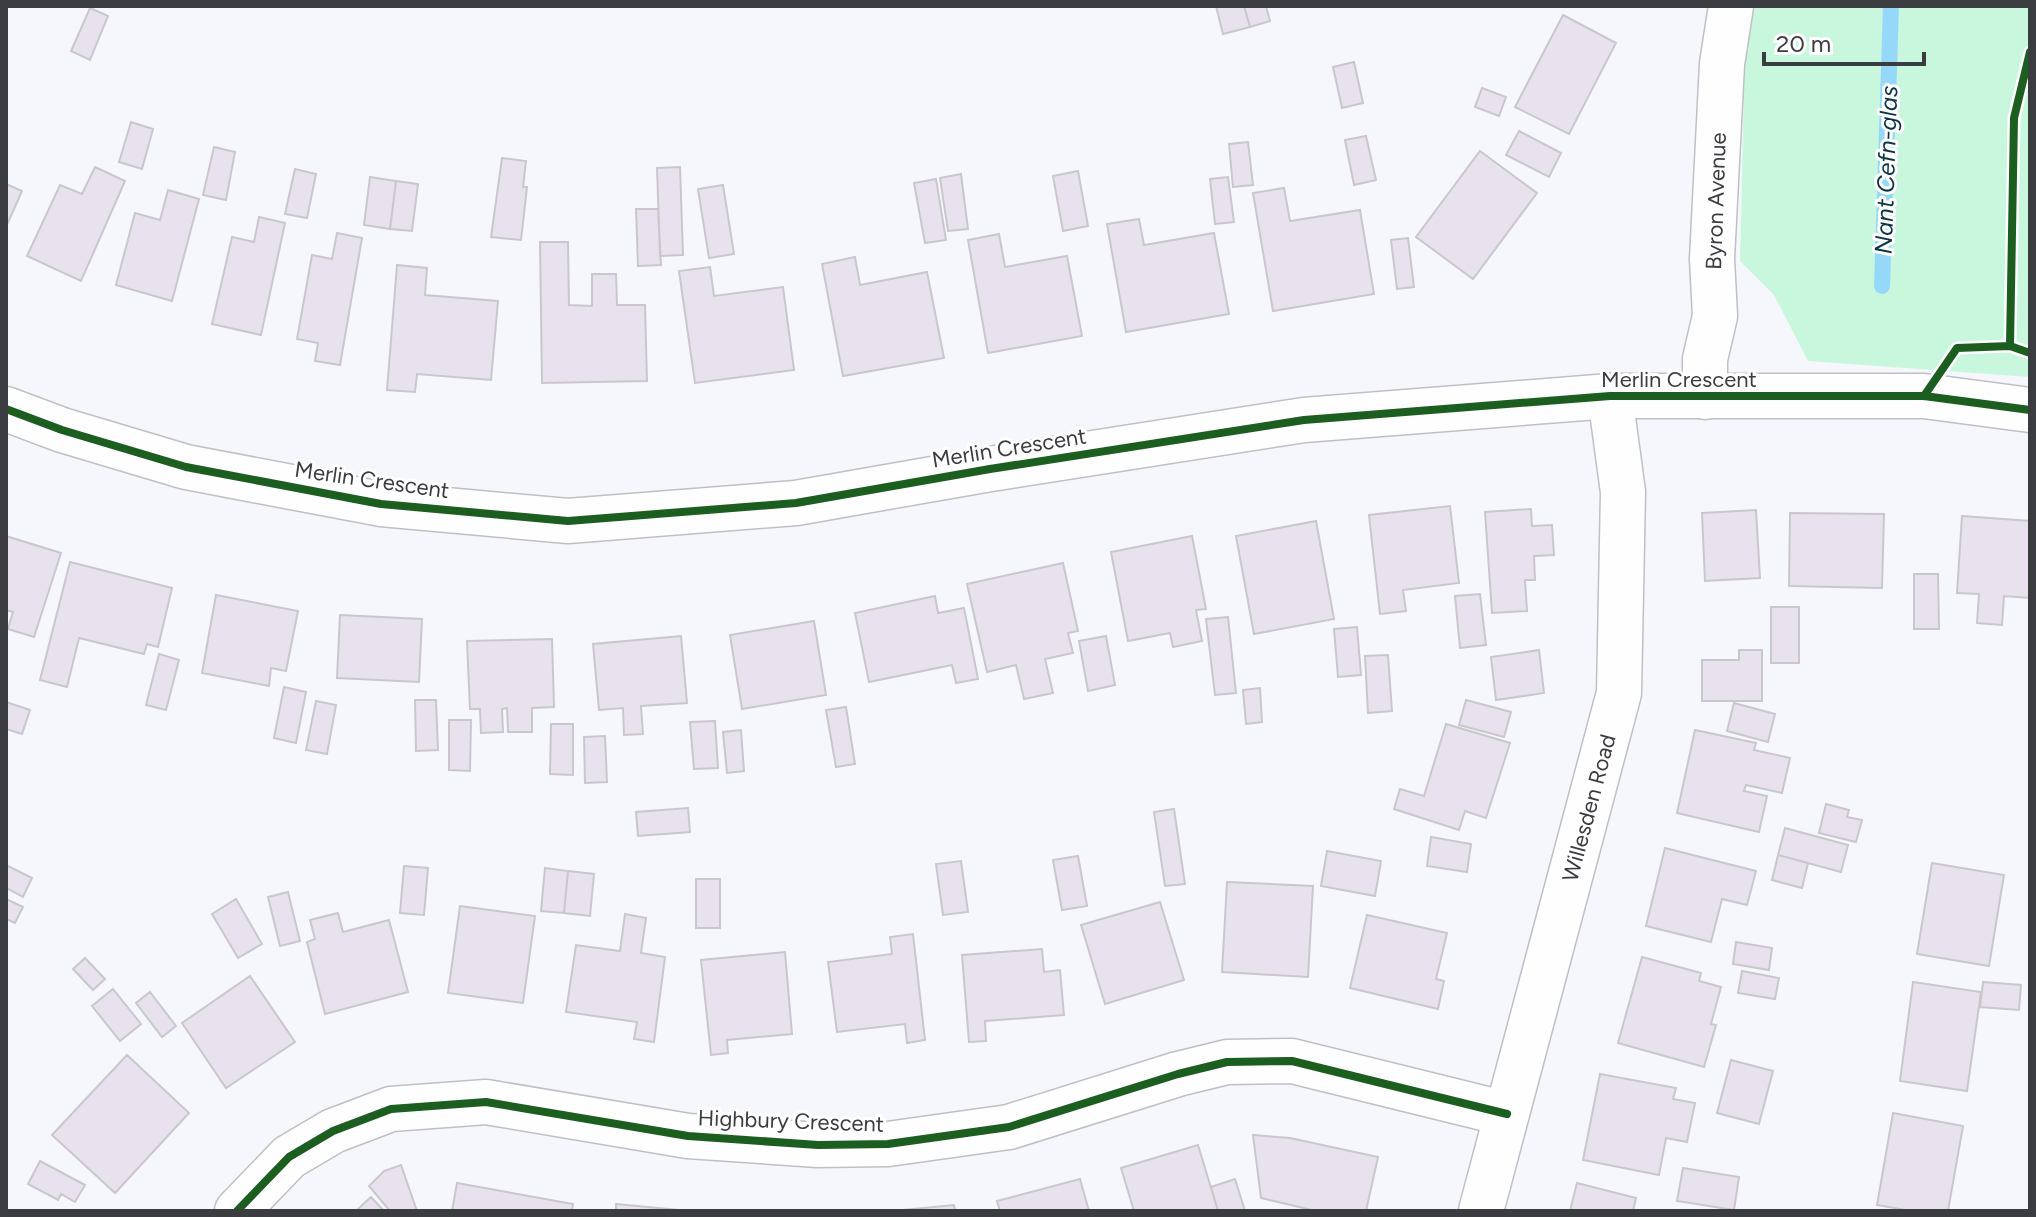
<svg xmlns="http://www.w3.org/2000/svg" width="2036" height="1217" font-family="Figtree,sans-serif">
<rect width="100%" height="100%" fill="#f6f7fc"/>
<!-- green -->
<path fill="#c9f7de" d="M1746,6H2030V377L1808,361L1774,295L1740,261Z"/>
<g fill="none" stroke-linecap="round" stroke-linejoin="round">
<!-- stream -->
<path stroke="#95d8fa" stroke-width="16" d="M1882,286L1891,6"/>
</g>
<!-- building -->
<path fill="#e8e2ef" stroke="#c8c8cc" stroke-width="2" d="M1216,6H1244L1250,27L1223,34Z
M1244,6H1266L1270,21L1250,27Z
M90,8L108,16L90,60L71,51Z
M1563,15L1616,43L1569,134L1515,107Z
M1354,62L1363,103L1342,108L1333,67Z
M1482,88L1506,97L1499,116L1475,107Z
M131,122L153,129L142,169L119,162Z
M1519,131L1561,153L1549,177L1506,155Z
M1366,136L1376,180L1354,185L1345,140Z
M1248,142L1253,185L1233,187L1229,144Z
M214,147L235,152L226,200L203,195Z
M1480,151L1537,193L1473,279L1416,237Z
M502,158L526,161L523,187H527L521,240L491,237Z
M95,167L125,181L81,281L27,256L60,185L82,194Z
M680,167L683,255L660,256L657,168Z
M295,169L316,174L307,218L285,214Z
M1078,171L1088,226L1063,231L1053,176Z
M961,174L968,229L948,231L940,178Z
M370,177L396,181L390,229L364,225Z
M1228,177L1234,222L1215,224L1210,179Z
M936,179L946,240L925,243L914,183Z
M396,181L418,184L412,231L390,229Z
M6,184L22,191L6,227Z
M723,185L734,254L709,258L698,189Z
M1284,188L1290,221L1360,210L1374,294L1273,311L1253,193Z
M168,190L199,199L172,301L116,285L135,213L160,220Z
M636,209H658L661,265L638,266Z
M259,217L285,223L261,335L212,324L232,237L254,242Z
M1139,219L1144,245L1214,233L1229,314L1126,332L1107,224Z
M337,233L362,238L340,365L315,361L318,343L297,339L312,255L332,259Z
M999,234L1005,267L1067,256L1082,336L988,353L968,240Z
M1408,238L1414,287L1397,289L1391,240Z
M540,242H568L569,305L592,306V274H616L617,305H645L647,381L542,383Z
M855,257L860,285L927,272L944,358L843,376L822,264Z
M397,265L427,268L425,295L498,301L491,380L417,374L415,392L387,390Z
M710,267L714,296L783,287L794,370L695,383L679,271Z
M1450,506L1459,583L1403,590L1406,611L1380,614L1369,515Z
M1531,509L1532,526L1552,525L1554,555L1534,556L1535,580H1525L1527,611L1492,613L1485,512Z
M1756,510L1760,578L1705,581L1702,513Z
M1790,513L1884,514L1882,588L1789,586Z
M1962,516L2030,521V598L2004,596L2002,625L1977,623L1979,594L1957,593Z
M1316,521L1334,619L1254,634L1236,536Z
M6,536L61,553L34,637L8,629L13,612L6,610Z
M1192,536L1206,609L1196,610L1202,641L1173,647L1170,633L1128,641L1111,552Z
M70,562L172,588L158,647L147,644L144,654L79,638L67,687L40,680Z
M1063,563L1078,631L1068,633L1073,653L1045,659L1053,693L1024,699L1016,665L987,672L967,584Z
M1914,574H1938L1939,629H1914Z
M1480,594L1486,645L1460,648L1455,596Z
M216,595L298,611L286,671L271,668L269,686L202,673Z
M935,596L938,613L964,608L978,679L956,683L952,665L869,682L855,613Z
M1771,607H1799V663H1771Z
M340,615L422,619L419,682L337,678Z
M1228,617L1236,693L1215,695L1206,619Z
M814,621L826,695L742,709L730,635Z
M1357,627L1361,675L1338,677L1334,629Z
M681,636L687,703L641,706L643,734L624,735L623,708L599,710L593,644Z
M1106,636L1115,685L1088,691L1079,641Z
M552,639L554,707L532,708V732H508L507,708L502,709L503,732L481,733L480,709H470L467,641Z
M1539,650L1544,693L1496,700L1491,657Z
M1739,650H1762V701H1702V660H1739Z
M159,654L179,660L166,710L146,705Z
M1388,655L1392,711L1368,713L1365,656Z
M284,687L306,692L296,743L274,738Z
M1260,688L1262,722L1246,724L1243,690Z
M415,700H436L438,750L416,751Z
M1466,700L1511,712L1504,737L1459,725Z
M316,701L336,705L327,754L306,750Z
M6,702L30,710L22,734L6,729Z
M1734,703L1775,714L1768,742L1727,731Z
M846,707L855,764L836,767L826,710Z
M449,720H471L470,771L449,770Z
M715,721L718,768L694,769L690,722Z
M551,724H573V775L550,774Z
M1446,724L1510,743L1486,818L1465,811L1459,830L1394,809L1400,789L1424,796Z
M741,730L744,771L727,773L723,732Z
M1695,730L1756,743L1754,750L1790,758L1782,793L1746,785L1744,791L1767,796L1759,832L1677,813Z
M605,736L607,782L585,783L584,737Z
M1826,804L1849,810L1847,817L1862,820L1856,842L1819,833Z
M688,808L690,832L638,836L636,812Z
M1174,809L1185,884L1165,886L1154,812Z
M1785,828L1848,845L1841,872L1778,855Z
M1431,837L1471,844L1467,872L1427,866Z
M1665,848L1756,871L1747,905L1722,899L1711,942L1646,926Z
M1327,851L1381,861L1375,896L1321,886Z
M1778,855L1808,863L1802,888L1772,880Z
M1078,856L1087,906L1062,910L1053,860Z
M961,861L968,912L943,915L936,864Z
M1932,863L2004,875L1989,966L1917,954Z
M6,865L32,878L23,897L6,888Z
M404,866L428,868L424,915L400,913Z
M545,868L568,871L564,913L541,911Z
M568,871L594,874L590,916L564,913Z
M696,879H720V928H696Z
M1227,882L1313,886L1308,977L1222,972Z
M288,892L300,941L280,946L268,897Z
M6,899L23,907L15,923L6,919Z
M236,899L262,944L238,958L212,914Z
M1160,902L1184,980L1105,1004L1081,925Z
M460,906L535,916L523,1003L448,993Z
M338,913L343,932L389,920L408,992L325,1014L307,942L315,939L310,920Z
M625,914L646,918L641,953L665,957L654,1042L634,1039L637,1022L566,1012L576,945L620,951Z
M1367,915L1447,933L1436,979L1444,981L1438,1009L1350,988Z
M913,934L925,1040L907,1043L905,1024L837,1032L828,962L892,954L890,937Z
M1736,942L1772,948L1769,970L1733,964Z
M1042,949L1044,972L1060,970L1064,1015L985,1021L986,1041L969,1042L962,955Z
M785,952L792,1034L727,1040L728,1053L711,1055L701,960Z
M1642,957L1701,973L1699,981L1721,987L1711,1024L1716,1025L1704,1067L1618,1043Z
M85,958L105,979L93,990L73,969Z
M1742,971L1779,978L1775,999L1738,993Z
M250,976L295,1042L226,1088L182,1023Z
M1913,982L1981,992L1967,1091L1900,1081Z
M1983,982L2021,985L2019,1010L1980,1007Z
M113,989L141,1024L120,1041L92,1006Z
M150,992L176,1026L162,1037L136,1003Z
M127,1055L189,1113L115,1193L52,1135Z
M1731,1060L1773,1071L1759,1124L1717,1113Z
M1600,1074L1676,1088L1673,1099L1695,1103L1687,1142L1666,1138L1659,1175L1583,1160Z
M1893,1113L1963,1126L1948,1211H1911L1877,1205Z
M1253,1135L1290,1138L1378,1157L1366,1211H1316L1261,1198Z
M1198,1145L1218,1211H1134L1121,1168Z
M40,1161L85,1185L75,1202L61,1194L58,1200L28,1184Z
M401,1165L417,1211H390L369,1186L384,1171Z
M1683,1168L1739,1177L1734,1210L1677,1201Z
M1080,1179L1089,1211H1000L997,1201Z
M1235,1179L1245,1211H1218L1211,1187Z
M457,1183L573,1204L572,1211H452Z
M1577,1183L1636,1198L1633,1211H1570Z
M371,1197L384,1211H356Z
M616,1204L690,1211H616Z
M954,1205L955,1211H892Z"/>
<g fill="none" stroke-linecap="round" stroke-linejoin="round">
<!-- street casing -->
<g stroke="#bfc0c4" stroke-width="47">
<path id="street" d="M1705,397V359L1715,316L1712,259L1722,64L1731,6
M237,1211L289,1157L333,1131L391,1109L486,1102L688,1136L818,1145L888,1144L1009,1127L1178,1074L1227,1062L1292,1061L1507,1114
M1481,1211L1619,693L1623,492L1610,396"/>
</g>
<!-- secondary casing -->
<g stroke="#bfc0c4" stroke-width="47">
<path id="secondary" d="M6,409L62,430L186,467L381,504L568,521L796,503L990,469L1304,420L1610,396H1924L2030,410"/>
</g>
<!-- street -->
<use href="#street" stroke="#fefeff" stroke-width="44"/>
<!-- secondary -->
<use href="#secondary" stroke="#fefeff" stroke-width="44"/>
<!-- cycleway casing -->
<g stroke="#fff" stroke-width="13">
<path id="cycleway" d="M2010,346L2014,118L2030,52
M1924,396L1957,348L2010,346L2030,353
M6,409L62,430L186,467L381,504L568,521L796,503L990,469L1304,420L1610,396H1924L2030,410
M237,1211L289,1157L333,1131L391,1109L486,1102L688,1136L818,1145L888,1144L1009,1127L1178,1074L1227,1062L1292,1061L1507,1114"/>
</g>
<!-- cycleway -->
<use href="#cycleway" stroke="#1b5e20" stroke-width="8"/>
</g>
<g text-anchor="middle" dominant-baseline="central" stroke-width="6" stroke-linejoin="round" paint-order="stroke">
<!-- street labels -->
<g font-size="22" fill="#3b3c40" stroke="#fff">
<text transform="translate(1716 201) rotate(-88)">Byron Avenue</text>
<text x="1679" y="379">Merlin Crescent</text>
<text transform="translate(1009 448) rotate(-9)">Merlin Crescent</text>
<text transform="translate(372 480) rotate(8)">Merlin Crescent</text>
<text transform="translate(1589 808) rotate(-75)">Willesden Road</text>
<text transform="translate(791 1121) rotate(2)">Highbury Crescent</text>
</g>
<!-- water labels -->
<g font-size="24" font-style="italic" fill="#0a3549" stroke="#fff">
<text transform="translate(1886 170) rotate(-88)">Nant Cefn-glas</text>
</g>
</g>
<!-- border -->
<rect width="2036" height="1217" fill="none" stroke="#3b3c40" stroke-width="16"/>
<!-- scale -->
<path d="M1764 52v12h160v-12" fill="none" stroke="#3b3c40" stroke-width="4"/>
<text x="1776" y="52" font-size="24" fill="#3b3c40" stroke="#ffffff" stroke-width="6" paint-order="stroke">20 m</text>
</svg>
